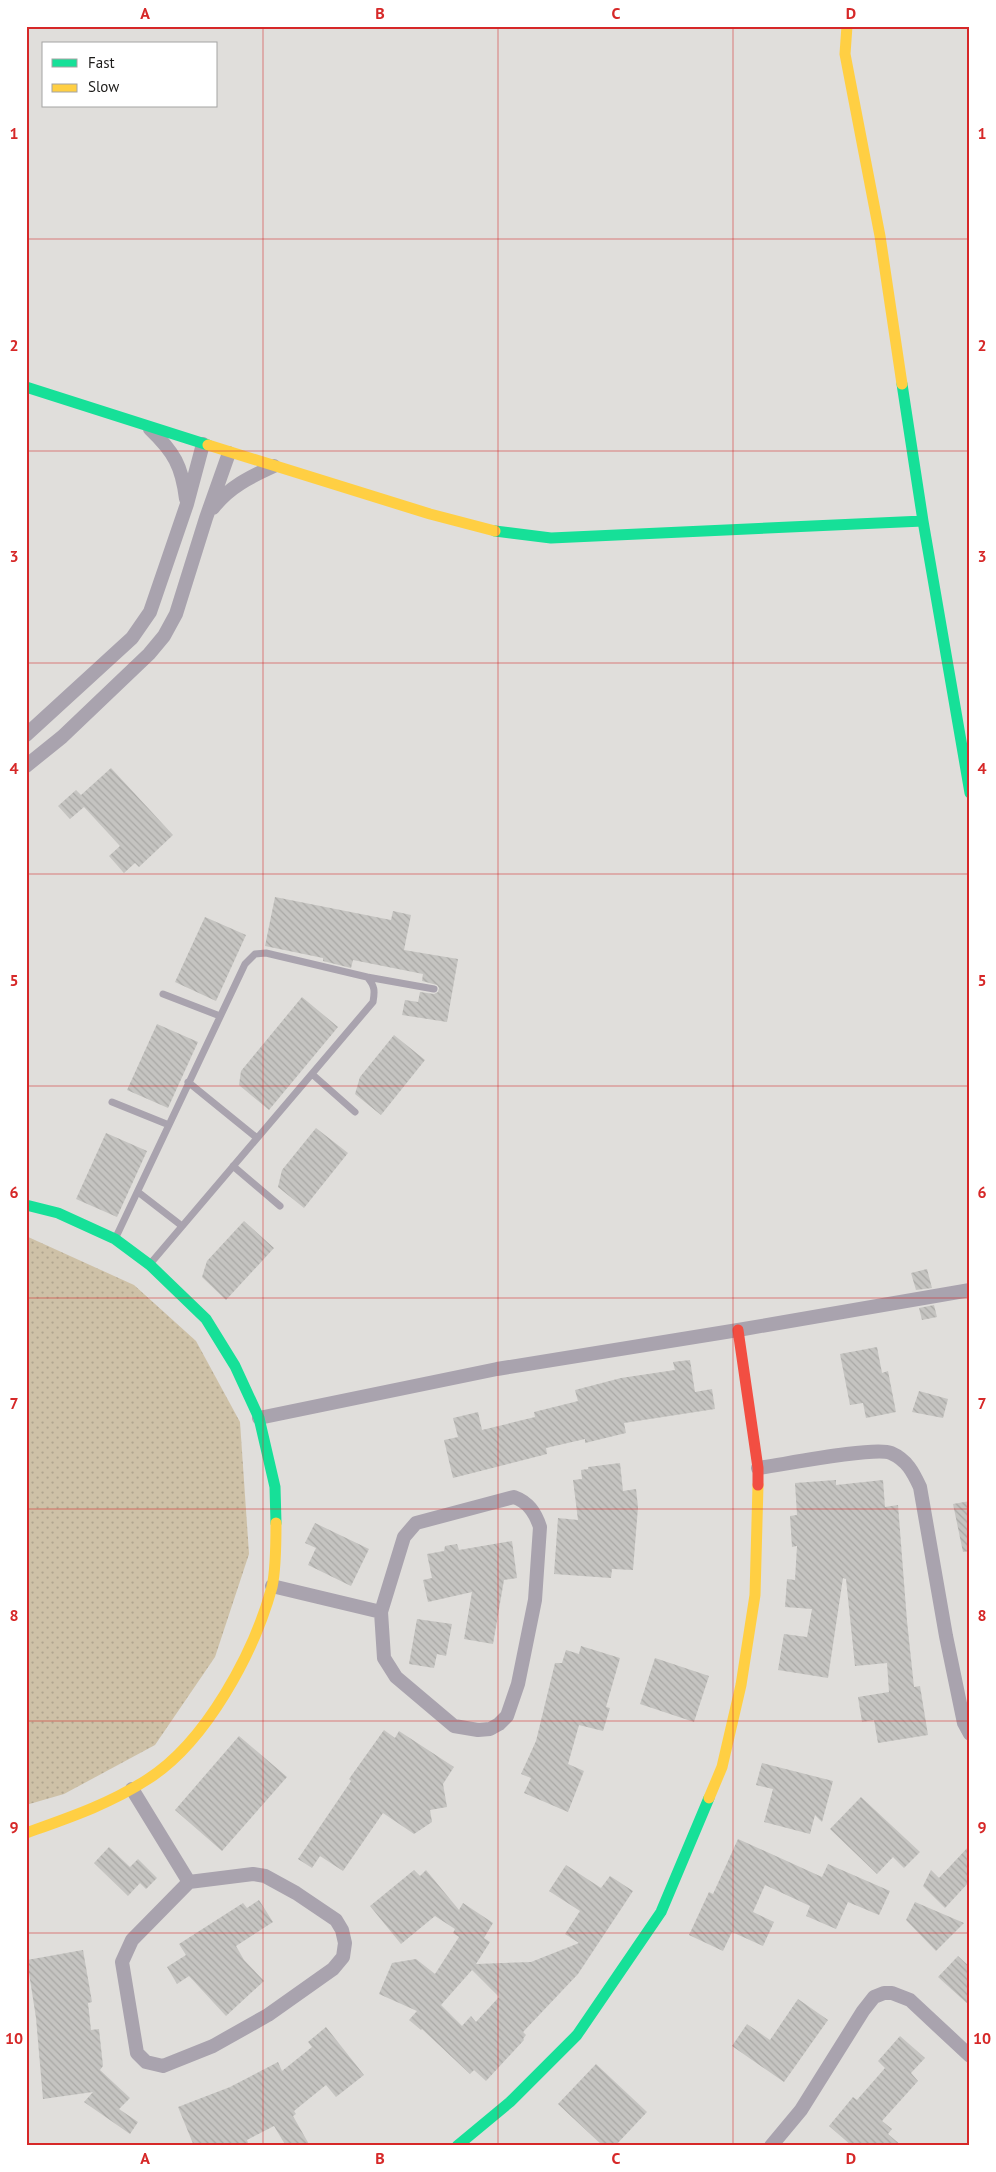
<svg xmlns="http://www.w3.org/2000/svg" width="996" height="2172" font-family="'PT Sans',sans-serif">
<defs>
<pattern id="grass-dots" width="8" height="8" patternUnits="userSpaceOnUse" patternTransform="scale(1.25)"><rect width="8" height="8" fill="#cec1a7"/><path d="M2 2h.1M6 6h.1" fill="none" stroke="#b0a58f" stroke-width="1.8" stroke-linecap="round"/></pattern>
<pattern id="building-back-hatch" width="6" height="6" patternUnits="userSpaceOnUse" patternTransform="scale(1.25)"><rect width="6" height="6" fill="#c5c4c1"/><path d="M-1 5l2 2M0 0l6 6M5-1l2 2" fill="none" stroke="#a9a8a5"/></pattern>
</defs>
<rect width="100%" height="100%" fill="#e0dedb"/>
<!-- grass -->
<path fill="url(#grass-dots)" d="M26,1236L134,1285L196,1341L240,1422L249,1554L215,1657L155,1745L64,1794L26,1805Z"/>
<!-- building -->
<path fill="url(#building-back-hatch)" fill-rule="evenodd" d="M111,768L173,835L139,867L135,863L124,873L109,856L120,846L84,807L70,819L58,806L76,790L81,795Z
M275,897L391,920L393,911L411,915L404,950L458,959L447,1022L402,1015L405,1000L418,1002L420,992L434,994L438,992L439,988L437,985L422,981L423,974L353,960L351,968L323,961V958L265,946Z
M205,917L246,935L216,1001L175,982Z
M302,997L338,1027L269,1110L239,1085L241,1071Z
M157,1024L198,1042L168,1108L127,1090Z
M394,1035L425,1060L381,1115L355,1094L360,1077Z
M316,1128L348,1153L304,1208L278,1187L282,1170Z
M106,1133L147,1151L117,1217L76,1199Z
M244,1221L274,1248L226,1300L202,1277L207,1261Z
M927,1269L932,1288L916,1290L911,1273Z
M934,1305L937,1317L922,1320L919,1308Z
M877,1347L882,1373L888,1371L896,1412L866,1418L863,1403L850,1405L840,1354Z
M690,1360L695,1392L712,1389L715,1409L624,1423L626,1433L585,1443V1439L546,1448L547,1454L453,1478L444,1440L458,1437L453,1418L478,1412L482,1430L535,1417L534,1412L578,1401L575,1390L621,1378L675,1370L673,1362Z
M919,1391L948,1399L943,1418L912,1412Z
M620,1463L623,1491L636,1489L638,1507L633,1570L612,1569L611,1578L554,1574L558,1518L578,1520L573,1480L582,1479L581,1470L588,1469V1467Z
M836,1480V1485L883,1480L885,1507L898,1505L907,1621L914,1687L920,1686L928,1735L878,1743L874,1720L862,1722L858,1697L889,1692L887,1663L855,1666L846,1579L843,1578L828,1678L778,1670L784,1634L807,1637L812,1609L785,1607L787,1579L795,1580L797,1546L792,1547L790,1516L797,1515L795,1483Z
M970,1501V1551L963,1552L953,1504Z
M315,1523L369,1549L351,1586L308,1565L316,1548L305,1543Z
M512,1541L517,1578L504,1580L493,1644L464,1639L472,1592L428,1602L423,1580L432,1578L427,1554L444,1551L445,1546L457,1544L459,1550Z
M417,1619L452,1624L446,1656L437,1654L434,1668L409,1664Z
M581,1646L620,1658L606,1707L610,1708L603,1731L579,1725L568,1764L584,1771L568,1812L524,1793L531,1778L521,1774L536,1741L555,1663H562L566,1650L579,1654Z
M655,1658L709,1676L694,1722L640,1704Z
M384,1730L395,1738L399,1731L454,1767L443,1784L447,1807L430,1810L432,1822L414,1834L383,1813L343,1871L320,1856L312,1868L298,1859L351,1781L349,1779Z
M239,1736L287,1777L222,1851L175,1810Z
M762,1763L833,1781L822,1822L815,1815L810,1834L764,1822L773,1789L756,1785Z
M861,1797L920,1852L904,1868L893,1857L877,1874L830,1829Z
M738,1839L822,1877L828,1864L890,1891L879,1915L848,1902L836,1929L806,1916L810,1906L765,1885L753,1912L774,1922L763,1946L732,1932L723,1951L689,1935L709,1892L713,1894Z
M970,1845V1881L945,1908L923,1886L931,1870L939,1878Z
M109,1847L130,1867L138,1859L157,1878L146,1889L140,1883L128,1896L94,1863Z
M566,1865L601,1888L610,1876L633,1891L578,1974L523,2032L526,2035L523,2039L524,2040L486,2081L474,2070L470,2074L422,2029L421,2030L409,2020L417,2011L379,1994L392,1963L416,1959L435,1974L459,1937L453,1933L455,1929L435,1916L401,1944L370,1906L414,1870L420,1876L426,1870L459,1910L463,1903L493,1923L484,1938L490,1942L476,1964L531,1962L579,1943L565,1934L580,1911L549,1891ZM472,1970L499,1997L476,2022L471,2016L462,2026L441,2005Z
M259,1900L273,1922L236,1946L244,1960L264,1981L226,2016L189,1976L177,1984L167,1967L186,1955L179,1944L243,1903L247,1908Z
M915,1902L964,1923L936,1951L906,1920Z
M83,1950L92,2002L88,2003L91,2030L99,2029L103,2066L100,2070L130,2098L119,2109L138,2122L130,2134L84,2102L93,2092L43,2099L36,2018L27,1960Z
M958,1956L970,1967V2006L938,1977Z
M798,1999L828,2020L784,2082L732,2046L747,2024L770,2040Z
M326,2027L364,2075L336,2097L326,2085L294,2111L296,2114L293,2116L310,2146H286L274,2126L247,2140L249,2146H194L178,2107L230,2087L278,2062L282,2071L312,2047L308,2042Z
M900,2036L925,2058L911,2073L918,2081L882,2121L892,2129L888,2134L902,2146H852L829,2126L853,2097L857,2100L885,2068L878,2061Z
M596,2064L647,2112L615,2146H603L558,2104Z"/>
<g fill="none" stroke-linecap="round" stroke-linejoin="round">
<!-- lane -->
<path stroke="#a9a3ae" stroke-width="7" d="M367,977L434,989
M163,994L220,1016
M312,1074L355,1112
M188,1082L257,1138
M112,1102L169,1125
M233,1166L280,1206
M138,1192L182,1226
M116,1237L245,964L255,954L266,953L367,977C375,986 375,991 373,1002L150,1264"/>
<!-- street -->
<path stroke="#a9a3ae" stroke-width="14" d="M150,429C174,452 182,466 186,499
M213,508C229,487 250,477 274,466
M26,735L132,638L150,612L187,504L203,444
M26,766L62,737L149,654L164,636L176,614L206,518L229,453
M259,1418L497,1369L738,1330L970,1290
M758,1468C781,1465 875,1446 891,1453C907,1460 913,1472 920,1487L946,1636L964,1723L970,1734
M272,1586L381,1612L404,1537L416,1523L514,1497C528,1502 535,1512 540,1527L535,1600L518,1684L507,1716L499,1724L490,1729L478,1730L454,1726L396,1677L384,1658L381,1612
M132,1789L189,1882L253,1874L265,1876L296,1893L336,1920L342,1930L345,1943L343,1957L333,1969L268,2015L213,2046L163,2066L146,2062L137,2053L122,1962L132,1940L189,1882
M771,2146L801,2110L863,2011L874,1997L884,1993H892L910,2000L970,2056"/>
<!-- fast -->
<path stroke="#16e098" stroke-width="11" d="M902,384L923,521L970,793
M26,387L208,445
M495,531L551,538L923,521
M26,1205L58,1213L115,1239L150,1265L206,1319L235,1366L259,1418L275,1487L276,1523
M457,2146L510,2102L577,2035L661,1912L709,1798"/>
<!-- slow -->
<path stroke="#ffcf43" stroke-width="11" d="M847,26L845,54L880,236L902,384
M208,445L430,514L495,531
M709,1798L722,1767L741,1685L755,1595L758,1485
M26,1833C68,1818 110,1804 148,1779C206,1742 254,1653 272,1587C276,1569 276,1542 276,1523"/>
<!-- jam -->
<path stroke="#f24e42" stroke-width="11" d="M738,1330L758,1468V1485"/>
</g>
<!-- grid -->
<path fill="none" stroke="#d62828" stroke-width="1" stroke-opacity="0.55" d="M263,26V2146M498,26V2146M733,26V2146M26,239H970M26,451H970M26,663H970M26,874H970M26,1086H970M26,1298H970M26,1509H970M26,1721H970M26,1933H970"/>
<!-- border -->
<rect width="996" height="2172" fill="none" stroke="#ffffff" stroke-width="55"/>
<!-- legend -->
<rect x="42" y="42" width="175" height="65" fill="#ffffff" stroke="#a4a4a3"/>
<rect x="52" y="59" width="25" height="8" fill="#16e098" stroke="#a4a4a3"/>
<text x="88" y="68" font-size="15" fill="#1c1b19">Fast</text>
<rect x="52" y="84" width="25" height="8" fill="#ffcf43" stroke="#a4a4a3"/>
<text x="88" y="92" font-size="15" fill="#1c1b19">Slow</text>
<rect x="28" y="28" width="940" height="2116" fill="none" stroke="#d62828" stroke-width="2"/>
<g font-size="16" text-anchor="middle" font-weight="bold" fill="#d62828">
<text x="145" y="19">A</text>
<text x="380" y="19">B</text>
<text x="616" y="19">C</text>
<text x="851" y="19">D</text>
<text x="14" y="139">1</text>
<text x="982" y="139">1</text>
<text x="14" y="351">2</text>
<text x="982" y="351">2</text>
<text x="14" y="562">3</text>
<text x="982" y="562">3</text>
<text x="14" y="774">4</text>
<text x="982" y="774">4</text>
<text x="14" y="986">5</text>
<text x="982" y="986">5</text>
<text x="14" y="1198">6</text>
<text x="982" y="1198">6</text>
<text x="14" y="1409">7</text>
<text x="982" y="1409">7</text>
<text x="14" y="1621">8</text>
<text x="982" y="1621">8</text>
<text x="14" y="1833">9</text>
<text x="982" y="1833">9</text>
<text x="14" y="2044">10</text>
<text x="982" y="2044">10</text>
<text x="145" y="2164">A</text>
<text x="380" y="2164">B</text>
<text x="616" y="2164">C</text>
<text x="851" y="2164">D</text>
</g>
</svg>
